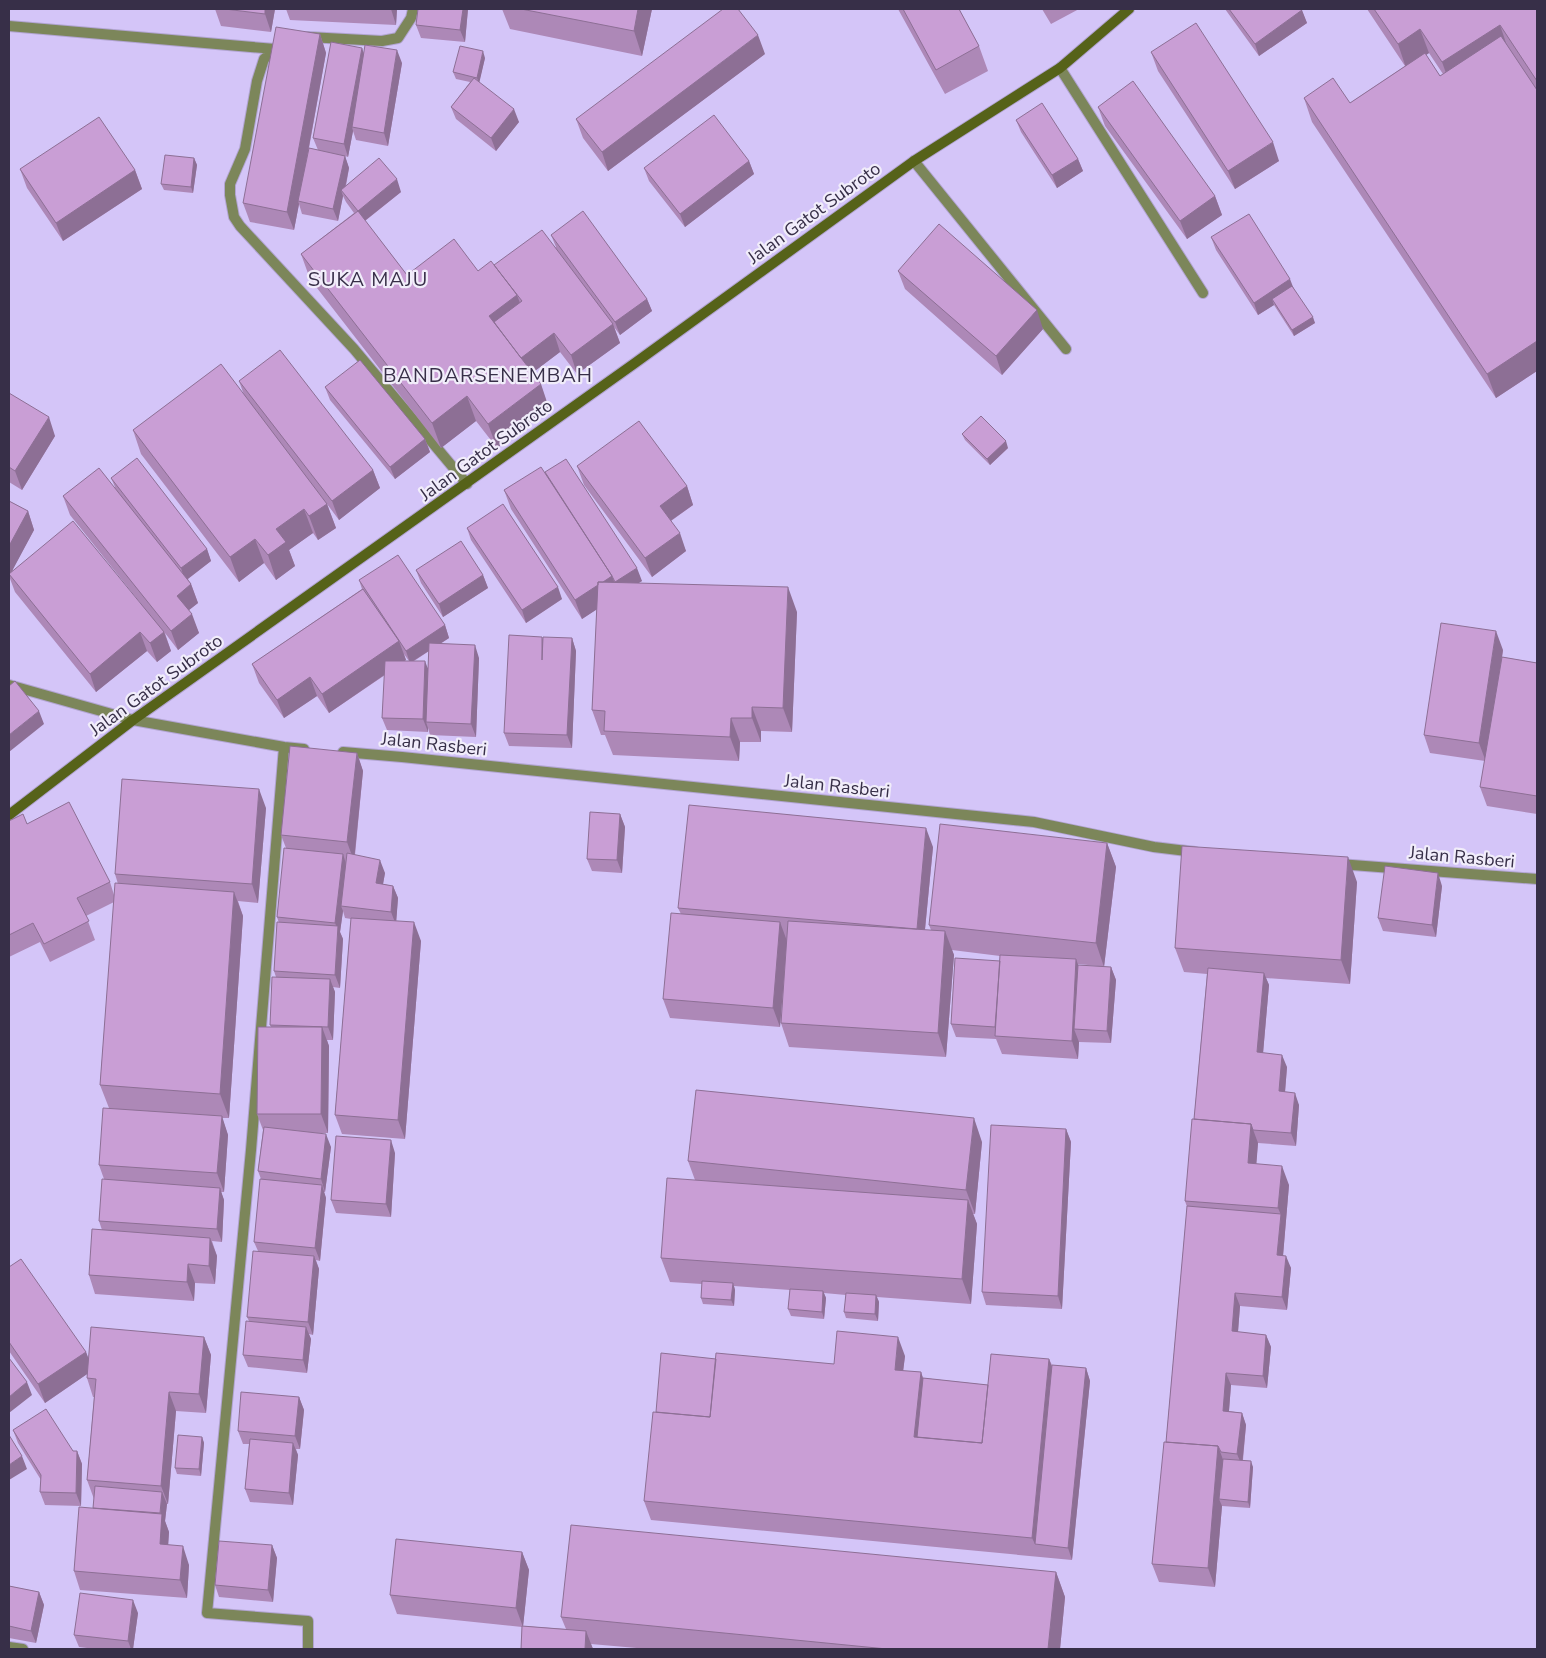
<svg xmlns="http://www.w3.org/2000/svg" width="1546" height="1658" font-family="'Nunito Sans',sans-serif">
<rect width="100%" height="100%" fill="#d4c5f8"/>
<g fill="none" stroke-linecap="round" stroke-linejoin="round">
<!-- street casing -->
<g stroke="#b1a4d1" stroke-width="12">
<path id="street" d="M9,26L275,49
M308,37L382,41L398,38L411,18L413,9
M281,44L264,59L257,81L245,149L230,184V195L234,217L240,226L354,349L467,484
M1060,68L1203,293
M914,161L1066,349
M9,685L133,720L284,747L304,749
M284,747L251,1150L207,1613L308,1621V1649
M343,752L402,757L1034,822L1154,847L1195,852
M1339,864L1537,879
M9,1647L23,1649"/>
</g>
<!-- secondary casing -->
<g stroke="#b1a4d1" stroke-width="12">
<path id="secondary" d="M9,815L133,720L635,363L914,161L1060,68L1129,9"/>
</g>
<!-- street -->
<use href="#street" stroke="#7c865a" stroke-width="10"/>
<!-- secondary -->
<use href="#secondary" stroke="#566219" stroke-width="10"/>
</g>
<!-- wall -->
<path fill="#ad88b7" fill-rule="evenodd" d="M215,9H275L271,32L221,26Z
M286,9H397L396,25L290,20Z
M468,9L465,42L421,38L416,25Z
M502,9H652L642,56L510,29Z
M898,9H959L979,46L988,71L945,94Z
M1042,9H1079L1051,24Z
M1225,9H1301L1307,23L1259,56Z
M1367,9H1537V371L1496,398L1312,122L1304,98L1350,103L1405,66ZM1429,53L1443,74L1440,76L1426,55Z
M320,34L326,53L309,148L318,150L313,138L362,48L364,54L402,63L388,146L356,140L353,131L348,157L345,156L349,168L346,186L401,192L365,221L407,275L478,271L495,267L556,247L551,235L647,299L652,311L620,335L614,327L620,343L577,374L560,352L532,373L549,408L497,448L476,421L441,448L310,279L301,254L354,213L346,202L343,196L338,221L302,214L299,204L294,230L250,222L243,203Z
M1151,52L1279,161L1235,189L1158,71Z
M765,54L608,171L583,138L576,119Z
M485,58L479,82L519,122L496,151L456,119L451,107L470,82L456,79L453,72Z
M1098,107L1215,196L1222,215L1187,239L1105,126Z
M1016,120L1078,159L1083,171L1057,188L1021,132Z
M194,158L197,165L193,193L164,190L161,184Z
M749,161L754,174L685,227L649,181L644,168Z
M20,169L135,170L142,189L63,241L27,188Z
M1211,237L1292,286L1315,323L1294,336L1274,305L1258,315L1216,250Z
M898,271L1043,329L1002,375L905,289Z
M239,381L373,470L380,488L339,520L327,504L336,528L318,540L313,533L289,550L295,566L276,580L264,563L239,582L141,454L133,430L244,395Z
M325,387L425,439L430,452L395,479L330,400Z
M9,393L55,436L22,490L9,482Z
M962,434L1008,448L990,465L965,440Z
M577,466L687,486L693,505L671,521L686,551L652,577L584,485Z
M545,472L642,581L638,583L797,612L792,732L761,731V742H740L739,761L613,755L605,735H601L592,710L597,609L582,619L511,509L504,490Z
M111,478L207,549L211,561L188,579L191,584L198,603L189,610L199,633L178,650L165,633L171,651L157,662L147,651L96,692L15,592L9,576V577V501L28,511L34,530L12,570L142,605L70,515L63,496L115,487Z
M467,528L562,599L526,623L471,540Z
M416,570L483,575L488,588L443,617L421,583Z
M359,580L445,625L449,638L440,644L479,658L476,737L430,735L428,728V732L387,730L382,718L385,675L329,713L317,696L284,718L259,683L252,664L362,589ZM429,651L428,668L414,661ZM404,654L409,661H404L406,660Z
M542,637L543,640L572,638L576,651L572,748L509,746L504,733Z
M1503,650L1502,657L1537,663V814L1487,806L1480,787L1485,761L1430,753L1424,735Z
M357,753L363,771L355,855L385,873L383,884L393,886L398,898L396,921L421,941L405,1139L342,1134L335,1115L351,919L345,918L343,911L340,932L343,939L340,988L333,987L335,992L333,1040H327L329,1046L328,1133H311L331,1147L325,1192H324L326,1198L320,1261L316,1260L319,1269L313,1335L309,1334L311,1339L307,1373L248,1367L243,1355L249,1321L247,1317L258,1251L254,1242L261,1179L258,1171L263,1130L257,1114L271,1027L270,1025L276,977L274,971L279,923L277,917L286,848L281,835Z
M266,808L258,903L238,901L243,916L229,1118H222L228,1135L224,1192H221L224,1200L222,1242L212,1241L217,1256L215,1284L195,1283L194,1301L95,1294L89,1275L102,1230L99,1221L104,1179L99,1165L109,1108L100,1085L114,902L86,916L95,940L50,962L40,942L9,957V821L110,882L114,895L118,884L115,874Z
M620,814L625,827L622,873L592,871L587,859Z
M1107,843L1116,867L1104,967H1111L1116,980L1111,1043L1079,1042L1078,1059L1002,1054L996,1039L956,1037L951,1024L1000,960V956L952,950L954,955L946,1057L789,1047L781,1023L783,984L780,1027L670,1018L663,999L681,914L678,908L933,847L925,930H931L929,925ZM1078,964L1098,966L1078,965Z
M1357,882L1350,984L1266,978L1269,985L1263,1053L1287,1067L1285,1092L1299,1105L1296,1146L1258,1143L1256,1164L1289,1185L1283,1255L1291,1268L1287,1310L1240,1306L1238,1332L1266,1335L1271,1347L1267,1388L1231,1385L1229,1411L1242,1413L1246,1425L1243,1460L1253,1467L1250,1508L1222,1506L1215,1587L1159,1582L1152,1564L1166,1442L1187,1207L1185,1201L1194,1119L1207,974L1184,972L1175,948Z
M1442,886L1436,937L1383,931L1378,918Z
M1066,1129L1071,1142L1062,1309L986,1305L982,1292Z
M982,1142L975,1214H973L977,1224L971,1304L877,1297L879,1302L878,1321L846,1318L844,1312L846,1295L824,1293L826,1298L824,1319L791,1316L788,1309L790,1290L734,1286L735,1290L734,1306L703,1304L701,1298L702,1284L670,1282L661,1258L695,1180L688,1161Z
M395,1153L391,1217L336,1213L331,1200Z
M9,1267L86,1352L88,1358L204,1337L211,1355L206,1413L176,1411L168,1504H167L165,1521L169,1532L168,1545L189,1565L187,1598L80,1590L74,1571L93,1508L94,1499L87,1480L94,1397H93L87,1378V1374L45,1403L9,1351Z
M905,1356L903,1371L921,1372L923,1378L988,1385L1049,1359L1052,1365L1086,1368L1090,1381L1072,1560L651,1520L644,1501L716,1359L834,1364Z
M299,1397L304,1410L300,1449H296L298,1455L293,1505L250,1502L245,1489L249,1444H243L238,1431Z
M13,1430L73,1451H77L82,1464L81,1506L45,1505L40,1492L41,1480L18,1443Z
M202,1437L204,1443L201,1476L177,1474L175,1468Z
M272,1545L277,1558L273,1602L219,1597L215,1585Z
M522,1552L529,1570L523,1626L566,1629L561,1617L1056,1572L1065,1597L1060,1649H648L591,1644L593,1649H521L522,1627L397,1614L390,1595Z
M9,1586L39,1592L44,1605L36,1643L9,1638Z
M138,1613L133,1649H95L79,1647L74,1635Z"/>
<!-- shaded-wall -->
<path fill="#8d6f95" d="M265,9H275L271,32L265,14Z
M391,9H397L396,25Z
M463,9H468L465,42L460,30Z
M638,9H652L642,56L634,31Z
M1302,10L1307,23L1259,56L1255,44Z
M1500,25L1508,49L1451,87L1442,62Z
M1420,29L1429,53L1406,68L1398,44Z
M320,34L326,53L299,201H298L299,204L294,230L287,212Z
M758,35L765,54L608,171L602,152Z
M362,48L366,61L352,127L353,131L348,157L344,144Z
M397,50L402,63L388,146L384,133Z
M483,51L485,58L479,84L477,78Z
M514,109L519,122L496,151L491,138Z
M1273,142L1279,161L1235,189L1228,171Z
M345,156L349,168L344,193L341,190L343,196L338,221L333,209Z
M194,158L197,165L193,193L191,187Z
M1078,159L1083,171L1057,188L1052,175Z
M749,161L754,174L685,227L680,214Z
M135,170L142,189L63,241L56,223Z
M397,179L401,192L362,223L358,211Z
M1215,196L1222,215L1187,239L1180,221Z
M1290,279L1295,292L1272,299L1274,305L1258,315L1254,303Z
M517,295L526,319L500,339L489,316Z
M647,299L652,311L620,335L615,322Z
M1037,310L1043,329L1002,375L996,356Z
M1313,317L1315,323L1294,336L1292,330Z
M613,324L620,343L577,374L571,355Z
M554,333L560,352L527,377L521,358Z
M1537,341V371L1496,398L1487,374Z
M541,384L549,408L497,448L488,424Z
M467,396L476,421L441,448L432,423Z
M49,417L55,436L22,490L15,471Z
M425,439L430,452L395,479L390,467Z
M1006,441L1008,448L990,465L987,459Z
M373,470L380,488L339,520L332,501Z
M687,486L693,505L666,524L660,506Z
M327,504L336,528L318,540L309,516Z
M304,509L313,533L289,550L295,566L276,580L268,555L276,529Z
M28,511L34,530L10,575L9,574V546Z
M680,533L686,551L652,577L645,558Z
M255,539L264,563L239,582L230,557Z
M207,549L211,561L185,581L181,568Z
M637,568L642,581L619,595L615,582Z
M483,575L488,588L443,617L439,604Z
M612,576L619,595L582,619L575,600Z
M191,584L198,603L184,614L177,596Z
M558,587L562,599L526,623L522,610Z
M788,587L797,612L792,732L783,708Z
M192,614L199,633L178,650L171,631Z
M445,625L449,638L410,663L406,651Z
M1496,631L1503,650L1486,762L1479,743Z
M140,632L147,651L96,692L90,674Z
M164,632L171,651L157,662L150,643Z
M572,638L576,651L572,748L567,735Z
M399,641L406,660L329,713L322,694Z
M475,645L479,658L476,737L471,724Z
M425,661L430,674L426,722L428,728V732L423,719Z
M310,677L317,696L284,718L277,700Z
M752,707L761,731V742L752,718Z
M39,711L44,724L9,752V735Z
M731,718L740,742L739,761L730,737Z
M357,753L363,771L354,861L347,842Z
M259,789L266,808L258,903L252,884Z
M620,814L625,827L622,873L617,860Z
M926,828L933,847L923,949L917,930Z
M1107,843L1116,867L1104,967L1096,943Z
M343,854L347,867L341,906L343,911L340,932L343,939L340,988L335,975L338,930L335,923Z
M1348,857L1357,882L1350,984L1341,960Z
M380,860L385,873L381,895L376,883Z
M1438,873L1442,886L1436,937L1432,925Z
M393,886L398,898L396,925L391,912Z
M234,892L243,916L229,1118L220,1094Z
M414,922L421,941L405,1139L398,1120Z
M780,922L787,941L780,1027L773,1008Z
M945,931L954,955L946,1057L938,1033Z
M1076,959L1083,978L1074,1029L1079,1042L1078,1059L1072,1041Z
M1111,967L1116,980L1111,1043L1107,1031Z
M1264,973L1269,985L1262,1065L1257,1052Z
M330,979L335,992L333,1040L328,1027Z
M322,1027L329,1046L328,1133L321,1114Z
M1282,1055L1287,1067L1284,1104L1279,1091Z
M1295,1093L1299,1105L1296,1146L1291,1133Z
M222,1116L228,1135L224,1192L217,1173Z
M974,1118L982,1142L975,1214L966,1190Z
M1251,1124L1258,1143L1255,1182L1248,1163Z
M1066,1129L1071,1142L1062,1309L1058,1296Z
M326,1134L331,1147L325,1192L321,1179Z
M391,1140L395,1153L391,1217L386,1204Z
M1282,1166L1289,1185L1282,1268L1277,1255L1281,1215L1278,1208Z
M322,1185L326,1198L320,1261L315,1248Z
M220,1188L224,1200L222,1242L217,1229Z
M968,1200L977,1224L971,1304L962,1279Z
M210,1238L217,1256L215,1284L209,1266Z
M314,1256L319,1269L313,1335L308,1322Z
M1286,1256L1291,1268L1287,1310L1282,1297Z
M188,1264L195,1283L194,1301L187,1282Z
M733,1283L735,1290L734,1306L731,1300Z
M823,1291L826,1298L824,1319L822,1312Z
M1235,1293L1240,1306L1237,1344L1232,1331Z
M876,1295L879,1302L878,1321L875,1314Z
M306,1327L311,1339L307,1373L303,1360Z
M1266,1335L1271,1347L1267,1388L1263,1376Z
M204,1337L211,1355L206,1413L199,1394Z
M898,1337L905,1356L901,1388L895,1370Z
M86,1352L93,1370L45,1403L38,1384Z
M1049,1359L1056,1378L1035,1544L1032,1538Z
M1086,1368L1090,1381L1072,1560L1068,1548Z
M921,1372L927,1391L917,1443L914,1437Z
M1226,1373L1231,1385L1228,1423L1223,1411Z
M27,1382L32,1395L9,1413V1397Z
M169,1392L176,1411L168,1504L161,1486Z
M299,1397L304,1410L300,1449L295,1436Z
M1242,1413L1246,1425L1242,1466L1237,1454Z
M202,1437L204,1443L201,1476L199,1469Z
M293,1443L298,1455L293,1505L289,1493Z
M1218,1446L1225,1465L1219,1499L1222,1506L1215,1587L1208,1568Z
M77,1451L82,1464L81,1506L76,1493Z
M22,1456L27,1469L9,1480V1465Z
M1251,1461L1253,1467L1250,1508L1248,1502Z
M162,1492L167,1504L165,1521L169,1532L167,1563L160,1544V1519Z
M272,1545L277,1558L273,1602L268,1590Z
M183,1546L189,1565L187,1598L180,1580Z
M522,1552L529,1570L523,1627L516,1608Z
M1056,1572L1065,1597L1060,1649H1048Z
M39,1592L44,1605L36,1643L31,1631Z
M133,1600L138,1613L133,1649H131L128,1641Z
M586,1631L593,1649H585Z"/>
<!-- building -->
<path fill="#c99ed5" stroke="#8d6f95" d="M225,9H265V14Z
M418,9H463L460,30L416,25Z
M521,9H638L634,31Z
M723,9H738L758,35L602,152L576,119Z
M903,9H959L979,46L936,70Z
M1229,9H1301L1302,10L1255,44Z
M1374,9H1537V81L1500,25L1442,62L1420,29L1398,44Z
M1196,23L1273,142L1228,171L1151,52Z
M276,27L320,34L287,212L243,203Z
M1501,36L1537,90V341L1487,374L1304,98L1333,78L1350,103L1425,53L1440,76Z
M331,42L362,48L344,144L313,138Z
M365,45L397,50L384,133L352,127Z
M460,46L483,51L477,78L453,72Z
M474,78L514,109L491,138L451,107Z
M1133,81L1215,196L1180,221L1098,107Z
M1042,103L1078,159L1052,175L1016,120Z
M714,115L749,161L680,214L644,168Z
M99,117L135,170L56,223L20,169Z
M309,148L345,156L333,209L298,201Z
M165,155L194,158L191,187L161,184Z
M379,158L397,179L358,211L341,190Z
M358,211L407,275L454,239L478,271L491,261L517,295L489,316L541,384L488,424L467,396L432,423L301,254Z
M583,211L647,299L615,322L551,235Z
M1249,214L1290,279L1254,303L1211,237Z
M939,224L1037,310L996,356L898,271Z
M542,230L613,324L571,355L554,333L521,358L494,322L522,301L494,265Z
M1292,286L1313,317L1292,330L1272,299Z
M280,350L373,470L332,501L239,381Z
M360,360L425,439L390,467L325,387Z
M221,364L327,504L309,516L304,509L276,529L286,542L268,555L255,539L230,557L133,430Z
M9,393L49,417L15,471L9,467Z
M981,416L1006,441L987,459L962,434Z
M639,421L687,486L660,506L680,533L645,558L577,466Z
M137,458L207,549L181,568L111,478Z
M566,459L637,568L615,582L612,576L545,472Z
M541,467L612,576L603,582H598V585L575,600L504,490Z
M99,468L191,584L177,596L192,614L171,631L63,496Z
M9,501L28,511L9,546Z
M503,504L558,587L522,610L467,528Z
M73,521L164,632L150,643L140,632L90,674L9,574Z
M461,541L483,575L439,604L416,570Z
M398,555L445,625L406,651L359,580Z
M598,582L788,587L783,708L752,707V718H731L730,737L604,731L605,711L592,710Z
M363,589L399,641L322,694L310,677L277,700L252,664Z
M1441,623L1496,631L1479,743L1424,735Z
M509,635L542,637V660L543,637L572,638L567,735L504,733Z
M429,643L475,645L471,724L426,722Z
M1502,657L1537,663V796L1480,787Z
M385,661H425L423,719L382,718Z
M15,681L39,711L9,735V686Z
M290,746L357,753L347,842L281,835Z
M122,779L259,789L252,884L115,874Z
M69,802L110,882L77,898L89,921L44,944L33,923L9,935V821L23,814L27,824Z
M689,805L926,828L917,929L678,908Z
M590,812L620,814L617,860L587,859Z
M940,824L1107,843L1096,943L929,925Z
M1182,846L1348,857L1341,960L1175,948Z
M284,848L343,854L335,923L277,917Z
M347,853L380,860L376,883L393,886L391,912L341,906Z
M1385,866L1438,873L1432,925L1378,918Z
M115,883L234,892L220,1094L100,1085Z
M671,913L780,922L773,1008L663,999Z
M351,918L414,922L398,1120L335,1115Z
M788,921L945,931L938,1033L781,1023Z
M277,922L338,926L335,975L274,971Z
M1000,955L1076,959L1072,1041L995,1036Z
M955,958L1000,961L995,1027L951,1024Z
M1078,965L1111,967L1107,1031L1074,1029Z
M1208,968L1264,973L1257,1052L1282,1055L1279,1091L1295,1093L1291,1133L1253,1130L1251,1124L1194,1119Z
M272,977L330,979L328,1027L270,1025Z
M258,1027H322L321,1114H257Z
M696,1090L974,1118L966,1190L688,1161Z
M103,1108L222,1116L217,1173L99,1165Z
M1192,1119L1251,1124L1248,1163L1282,1166L1278,1208L1185,1201Z
M991,1125L1066,1129L1058,1296L982,1292Z
M264,1127L326,1134L321,1179L258,1171Z
M336,1136L391,1140L386,1204L331,1200Z
M667,1178L968,1200L962,1279L661,1258Z
M102,1179L220,1188L217,1229L99,1221Z
M260,1179L322,1185L315,1248L254,1242Z
M1187,1206L1281,1214L1277,1255L1286,1256L1282,1297L1235,1293L1232,1331L1266,1335L1263,1376L1226,1373L1223,1411L1242,1413L1237,1454L1221,1452L1218,1446L1166,1442Z
M92,1229L210,1238L209,1266L188,1264L187,1282L89,1275Z
M253,1251L314,1256L308,1322L247,1317Z
M21,1259L86,1352L38,1384L9,1342V1267Z
M702,1281L733,1283L731,1300L701,1298Z
M790,1289L823,1291L822,1312L788,1309Z
M846,1293L876,1295L875,1314L844,1312Z
M246,1321L306,1327L303,1360L243,1355Z
M91,1327L204,1337L199,1394L169,1392L161,1486L87,1480L96,1379L87,1378Z
M837,1331L898,1337L895,1370L921,1372L914,1437L982,1443L991,1354L1049,1359L1032,1538L644,1501L653,1412L710,1417L716,1353L834,1364Z
M661,1353L716,1359L710,1417L656,1412Z
M9,1358L27,1382L9,1397Z
M1052,1365L1086,1368L1068,1548L1035,1544Z
M923,1378L988,1385L982,1443L917,1437Z
M241,1392L299,1397L295,1436L238,1431Z
M46,1409L73,1451H77L76,1493L40,1492L41,1475L13,1430Z
M9,1435L22,1456L9,1465Z
M178,1435L202,1437L199,1469L175,1468Z
M250,1439L293,1443L289,1493L245,1489Z
M1164,1442L1218,1446L1208,1568L1152,1564Z
M1223,1459L1251,1461L1248,1502L1219,1499Z
M95,1486L162,1492L160,1513L93,1508Z
M79,1507L162,1514L160,1544L183,1546L180,1580L74,1571Z
M571,1525L1056,1572L1048,1649H887L561,1617Z
M396,1539L522,1552L516,1608L390,1595Z
M219,1541L272,1545L268,1590L215,1585Z
M9,1586L39,1592L31,1631L9,1626Z
M80,1593L133,1600L128,1641L74,1635Z
M522,1626L586,1631L585,1649H521Z"/>
<g text-anchor="middle" dominant-baseline="central" stroke-width="4.5" stroke-linejoin="round" paint-order="stroke">
<!-- street labels -->
<g font-size="18" fill="#372f48" stroke="#f1edfa">
<text transform="translate(814 213) rotate(-36)">Jalan Gatot Subroto</text>
<text transform="translate(486 450) rotate(-36)">Jalan Gatot Subroto</text>
<text transform="translate(156 685) rotate(-36)">Jalan Gatot Subroto</text>
<text transform="translate(434 744) rotate(6)">Jalan Rasberi</text>
<text transform="translate(837 786) rotate(6)">Jalan Rasberi</text>
<text transform="translate(1462 857) rotate(5)">Jalan Rasberi</text>
</g>
<!-- quarter labels -->
<g font-size="20" letter-spacing="1" fill="#372f48" stroke="#f1edfa">
<text x="368" y="279">SUKA MAJU</text>
<text x="488" y="375">BANDARSENEMBAH</text>
</g>
</g>
<!-- border -->
<rect width="1546" height="1658" fill="none" stroke="#372f48" stroke-width="20"/>
</svg>
